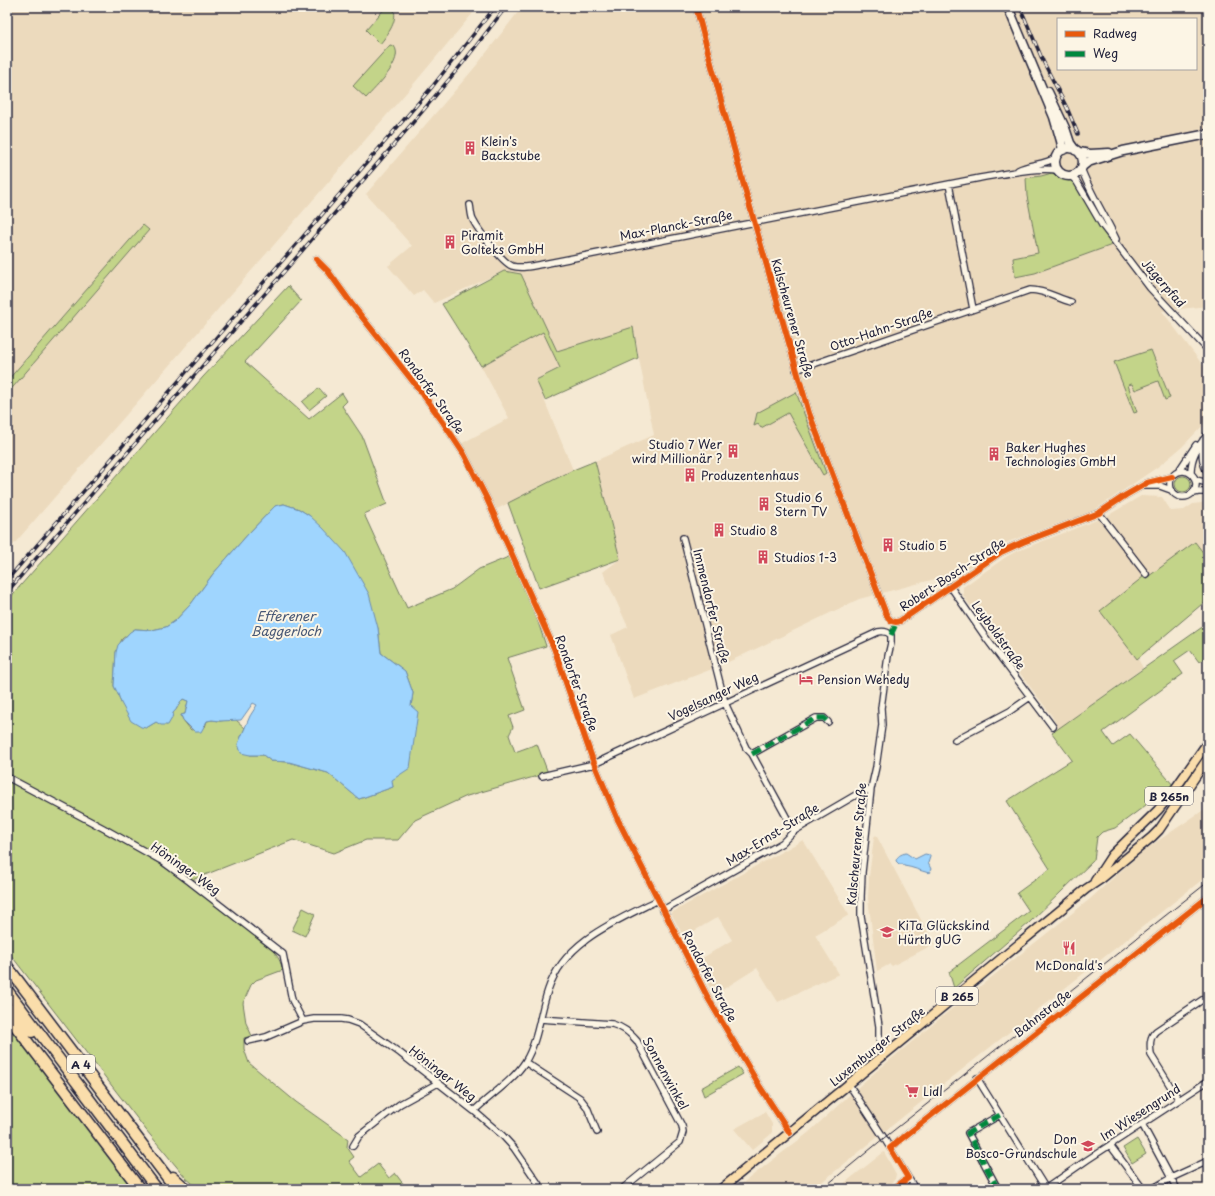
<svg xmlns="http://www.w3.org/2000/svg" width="1215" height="1196" font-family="'Playpen Sans',sans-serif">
<rect width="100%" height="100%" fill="#f5e9d3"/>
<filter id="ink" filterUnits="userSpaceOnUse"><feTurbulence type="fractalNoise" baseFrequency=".025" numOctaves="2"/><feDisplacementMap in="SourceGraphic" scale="8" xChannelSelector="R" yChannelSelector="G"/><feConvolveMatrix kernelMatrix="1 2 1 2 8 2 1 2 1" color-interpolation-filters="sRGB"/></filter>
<g filter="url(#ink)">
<!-- built -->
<path fill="#ecdabd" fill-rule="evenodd" d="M7,7H478L412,86L7,552Z
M522,7H1208V306L1162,311L1208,372V420L1182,447L1159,466L1093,511L994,547L944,587L939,578L859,599L720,666L634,699L611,635L628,627L603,572L620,559L595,461L654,435L633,328L557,351L521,274L504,271L434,303L423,290L414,296L388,266L412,246L366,194L476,66ZM1058,19H1196V69H1058Z
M543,331L560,367L536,380L573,470L497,509L457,446L509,418L481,366Z
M1141,496L1162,497L1171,511L1184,510L1193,504L1208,502V599L1138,659L1143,668L1058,729L1052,716L989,632L963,595V587L1006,557L1015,552L1107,516Z
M1208,807V875L945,1083L813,1189H735L808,1133L867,1079L949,1011L1090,899L1143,851Z
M876,835L934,944L892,966L890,964L877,971L868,898L869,882V877L874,837Z
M803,840L849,915L815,935L839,974L778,1002L757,968L714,995L696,962L732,940L718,917L684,937L671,913Z
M765,1112L772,1124V1132L770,1135L752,1150L734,1129Z
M884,1152L896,1174L895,1179L885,1189H837Z"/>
<!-- green -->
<path fill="#c3d489" stroke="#727b62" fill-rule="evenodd" d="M386,7H393C399,20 388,34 380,44L366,30Z
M390,45L394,46C405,60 375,88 366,98L353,86Z
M1052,173L1070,180L1078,186L1093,214L1112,245L1035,273L1015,277L1013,258L1038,253L1027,196L1026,178L1041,176Z
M143,225L149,230L7,394V381Z
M504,271L521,274L557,351L633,327L638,358L545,400L536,380L560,368L543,332L481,366L442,304Z
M288,286L301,301L245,362L309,419L342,393L347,401L342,406L362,436L387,504L364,514L407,608L452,589L479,569L511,556L530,598L546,646L507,658L525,710L509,716L513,727L509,735L515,752L537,744L548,773L467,796L415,820L398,840H366L334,853L293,840L192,880L166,862L7,775V601L203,377ZM284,504L299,509L310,516L378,628L381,653L405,671L413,693L411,706L391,780L393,787L359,799L328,773L289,762L271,761L263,755H250L240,739L245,728L235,719L220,721L212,720L207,721L205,727L191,730L183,720L181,715L185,714L188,701L183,699C178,703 178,709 173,713L172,718L167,725L156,722L146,728L121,703L118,694L114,686L116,652L122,639L135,629L152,630L166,627L175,621L191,604L213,574L249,533L275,506Z
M1151,350L1170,398L1165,400L1158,381L1135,390L1132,384L1128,385L1137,412L1134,413L1114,362Z
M319,388L326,396L309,410L302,402Z
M796,392L826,473L823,475L788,413L761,428L758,424L754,426L757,413Z
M595,461L620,559L539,588L508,503L573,470Z
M1175 484a8 8 0 1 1 16 0a8 8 0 1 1-16 0Z
M1195,542L1208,559V599L1137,659L1100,611L1143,577L1145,579Z
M1208,623V656L1199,662L1190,650L1174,661L1183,674L1103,732L1113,746L1130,734L1173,785L1115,828L1102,832L1097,837L1094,860L1029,923L954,988L949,972L1029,911L1017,893L1050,869L1007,801L1072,760L1052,733Z
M7,779C58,806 110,832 158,863C185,880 209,900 234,919C252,933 278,947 283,970L256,980L251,985L243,1003L246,1023L252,1036L244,1038V1049L249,1063L296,1102L348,1139L347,1147L354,1157L349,1161L361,1177L378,1164L389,1178L395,1173L407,1189H199L186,1178L146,1130L7,950Z
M303,908L315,914L305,936L292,930Z
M7,1023L133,1189H7Z
M738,1067L743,1074L704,1096L701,1088Z
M1137,1139L1146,1154L1132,1163L1123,1148Z"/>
<!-- water -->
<path fill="#9fd5fe" stroke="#6d8db0" d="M284,504L299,509L310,516L323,528L345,552L369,594L378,628L381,653L405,671L413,693L411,706L418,712L410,768L392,780L393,787L359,799L328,773L289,762L271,761L263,755H250L241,753L238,744L250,716L257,705L253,703L241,720L220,721L212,720L207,721L201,732H195L183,720L181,715L185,714L188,701L183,699C178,703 178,709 173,713L172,718L168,725H161L156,722L146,728L141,727L131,721L121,703L118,694L114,686L116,652L118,645L130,632L135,629L152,630L166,627L175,621L191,604L213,574L249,533L275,506Z
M906,853L915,859L925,854L930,855V857L928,863L931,869L929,873C921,871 912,867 904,866L903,864H899L896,861C897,856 901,854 906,853Z"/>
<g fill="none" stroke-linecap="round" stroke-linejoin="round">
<!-- street casing -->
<g stroke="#22223b" stroke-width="8">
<path id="street" d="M696,7L744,186L809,413L886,614C889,620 893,624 900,621L1001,552L1023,542L1099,513L1126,495L1147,483L1172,477
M1081,168C1090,193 1105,215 1116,239
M1018,170C1030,164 1045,165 1057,157
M1070,175L1077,182L1102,225L1150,288L1208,350
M949,184L973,309
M470,205C471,210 471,216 473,220C478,230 502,262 512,266C521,269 533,266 543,264L980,178C1006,174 1032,167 1058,170
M316,259L328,271L351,303L422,393L443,422L464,454L487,499L554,648L592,758L618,820L708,998L760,1087L790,1133
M796,370L1030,290C1045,290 1057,298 1071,302
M1203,440C1202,452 1201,463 1208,473
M1170 484a13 13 0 1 1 26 0a13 13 0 1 1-26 0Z
M1178,472L1196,445
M1191,472C1191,457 1198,446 1208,434
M1196,480L1208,483
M1144,486H1160L1171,490
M1194,493L1198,492H1208
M1099,513L1146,574
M683,538L725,703L746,748L752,754L794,831
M950,586L986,638L1053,727
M955,740L1010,711L1030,697
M752,754L816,718H824L828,722
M542,776L594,764L878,632C883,631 887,631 891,635V643L888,656L881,708L882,725L876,767L871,789L862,872L861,896V916L879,1026V1039L885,1053
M7,777L103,828L162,861L189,881L283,954L292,1000L303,1021
M663,910L782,843L794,831L861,792L871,789
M540,1019L612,1024C623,1027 629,1032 637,1041L682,1126L683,1132L680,1142L622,1189
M248,1041L266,1037L303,1021L314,1019H341L348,1020L359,1024L400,1053L474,1111L502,1135L514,1148L542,1189
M525,1062L580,1098L587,1107L597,1132
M977,1078L1046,1189
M848,1083L884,1138L915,1189
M1179,1100L1151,1055C1150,1046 1149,1037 1156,1031L1208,996
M474,1111C490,1095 513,1081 525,1062C538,1041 540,1013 548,990C564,941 616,921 658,900
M1142,1124L1177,1189
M1110,1145L1143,1189
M353,1146L359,1136L387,1114L400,1104L438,1083
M890,1148L1208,897
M893,1189L908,1178
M998,1189L968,1133L1000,1115
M1045,1189L1087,1160L1208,1081
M1152,1189L1171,1178L1208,1161"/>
</g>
<!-- secondary casing -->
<g stroke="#22223b" stroke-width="11">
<path id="secondary" d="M1008,7L1054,117L1061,141L1063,150
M1048,92L1065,128L1070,143L1075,150
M1055 162a14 14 0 1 1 28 0a14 14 0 1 1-28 0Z
M1079,152L1090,154L1109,153
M1083,166L1088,162L1123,151L1208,134"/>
</g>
<!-- primary casing -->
<g stroke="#22223b" stroke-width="11">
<path id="primary" d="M1095,881L1112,855L1158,810L1175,789L1208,742
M721,1189L1086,889L1101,879L1152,837L1159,830L1208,758"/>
</g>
<!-- highway casing -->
<g stroke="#22223b" stroke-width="13">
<path id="highway" d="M7,966L176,1189
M7,990L157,1189
M7,1007L32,1032
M7,1015L140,1189
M173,1177L186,1189"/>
</g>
<!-- street -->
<use href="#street" stroke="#fcf5e5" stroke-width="5.5"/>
<!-- secondary -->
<use href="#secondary" stroke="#fcf5e5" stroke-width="8"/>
<!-- primary -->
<use href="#primary" stroke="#faddab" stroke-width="8"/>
<!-- highway -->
<use href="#highway" stroke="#faddab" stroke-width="10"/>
<!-- tram -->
<path stroke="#22223b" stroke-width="1" d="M822,1189L884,1138L1208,882"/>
<!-- rail casing -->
<g stroke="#22223b" stroke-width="3.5">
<path id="rail" d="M1020,7L1043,61L1067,108L1078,134
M7,580L432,87L495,7
M7,592L410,126L462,64L506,7"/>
</g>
<!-- rail -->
<use href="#rail" stroke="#fcf5e5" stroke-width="2" stroke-dasharray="6" stroke-linecap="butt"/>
<!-- quiet -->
<path stroke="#00873e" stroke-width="5" stroke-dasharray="10 5" stroke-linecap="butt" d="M891,635L897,622
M752,754L816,718H824L828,722
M998,1189L968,1133L1000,1115"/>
<!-- cycleway casing -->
<g stroke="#fcf5e5" stroke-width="8">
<path id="cycleway" d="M696,7L744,186L809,413L886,614C889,620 893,624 900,621L1001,552L1023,542L1099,513L1126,495L1147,483L1172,477
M316,259L328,271L351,303L422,393L443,422L464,454L487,499L554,648L592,758L618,820L708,998L760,1087L790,1133
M893,1189L908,1178L890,1148L1208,897"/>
</g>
<!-- cycleway -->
<use href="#cycleway" stroke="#e8590c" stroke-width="6"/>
</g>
</g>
<!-- icons -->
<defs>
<g id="building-bare" transform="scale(1.08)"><path d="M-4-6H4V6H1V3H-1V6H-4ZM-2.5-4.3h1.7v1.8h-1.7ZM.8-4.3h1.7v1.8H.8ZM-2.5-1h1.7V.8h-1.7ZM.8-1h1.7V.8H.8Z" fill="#d1495b" stroke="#fcf5e5" stroke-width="2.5" paint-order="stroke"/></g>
<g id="hotel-bare" transform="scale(1.08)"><path d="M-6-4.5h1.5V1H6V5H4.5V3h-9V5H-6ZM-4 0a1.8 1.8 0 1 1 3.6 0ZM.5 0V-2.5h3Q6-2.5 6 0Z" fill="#d1495b" stroke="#fcf5e5" stroke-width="2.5" paint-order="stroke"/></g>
<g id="school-bare" transform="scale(1.08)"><path d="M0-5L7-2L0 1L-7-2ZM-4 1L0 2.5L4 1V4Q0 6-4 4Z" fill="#d1495b" stroke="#fcf5e5" stroke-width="2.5" paint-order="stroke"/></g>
<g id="restaurant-bare" transform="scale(1.08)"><path d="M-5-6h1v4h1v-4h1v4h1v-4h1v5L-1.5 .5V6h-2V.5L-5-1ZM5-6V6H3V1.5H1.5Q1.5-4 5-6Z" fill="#d1495b" stroke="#fcf5e5" stroke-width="2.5" paint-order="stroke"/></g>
<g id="supermarket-bare" transform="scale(1.08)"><path d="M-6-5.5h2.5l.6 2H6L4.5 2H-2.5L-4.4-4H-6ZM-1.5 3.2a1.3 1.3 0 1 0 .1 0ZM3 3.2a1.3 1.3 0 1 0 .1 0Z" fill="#d1495b" stroke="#fcf5e5" stroke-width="2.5" paint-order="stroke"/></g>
</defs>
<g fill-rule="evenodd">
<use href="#building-bare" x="470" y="148"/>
<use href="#building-bare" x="450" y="242"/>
<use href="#building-bare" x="733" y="451"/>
<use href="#building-bare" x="994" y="454"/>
<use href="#building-bare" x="690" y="475"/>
<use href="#building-bare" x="764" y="504"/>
<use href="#building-bare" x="719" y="530"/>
<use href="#building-bare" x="888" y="545"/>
<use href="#building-bare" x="763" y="557"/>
<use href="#hotel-bare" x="806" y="679"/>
<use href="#school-bare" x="887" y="932"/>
<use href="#restaurant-bare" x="1069" y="948"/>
<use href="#supermarket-bare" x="912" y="1091"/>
<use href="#school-bare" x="1088" y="1146"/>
</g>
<g text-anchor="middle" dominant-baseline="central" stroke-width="4" stroke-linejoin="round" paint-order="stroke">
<!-- shield labels -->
<g fill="#fcf5e5" stroke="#63616e" stroke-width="1">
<rect x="1145" y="787" width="48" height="18" rx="3"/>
<rect x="936" y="987" width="42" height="18" rx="3"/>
<rect x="67" y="1055" width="28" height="18" rx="3"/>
</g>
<g font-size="11" font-weight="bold" fill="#22223b">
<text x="1169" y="796">B 265n</text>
<text x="957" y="996">B 265</text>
<text x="81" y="1064">A 4</text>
</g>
<!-- poi labels -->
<g font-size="12" fill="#22223b" stroke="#fcf5e5" text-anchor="start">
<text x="481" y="141">Klein's<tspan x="481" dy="14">Backstube</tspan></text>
<text x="461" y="235">Piramit<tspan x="461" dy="14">Golteks GmbH</tspan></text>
<text x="722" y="444" text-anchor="end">Studio 7 Wer<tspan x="722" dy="14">wird Millionär ?</tspan></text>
<text x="1005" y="447">Baker Hughes<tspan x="1005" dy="14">Technologies GmbH</tspan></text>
<text x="701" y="475">Produzentenhaus</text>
<text x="775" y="497">Studio 6<tspan x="775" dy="14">Stern TV</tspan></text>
<text x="730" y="530">Studio 8</text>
<text x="899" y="545">Studio 5</text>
<text x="774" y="557">Studios 1-3</text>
<text x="817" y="679">Pension Wehedy</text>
<text x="898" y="925">KiTa Glückskind<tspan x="898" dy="14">Hürth gUG</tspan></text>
<text x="1069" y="965" text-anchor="middle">McDonald's</text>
<text x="923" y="1091">Lidl</text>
<text x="1077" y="1139" text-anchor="end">Don<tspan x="1077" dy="14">Bosco-Grundschule</tspan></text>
</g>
<!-- street labels -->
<g font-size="12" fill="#22223b" stroke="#fcf5e5">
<text transform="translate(676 225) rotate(-11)">Max-Planck-Straße</text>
<text transform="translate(1164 283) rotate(49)">Jägerpfad</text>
<text transform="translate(793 318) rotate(74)">Kalscheurener Straße</text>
<text transform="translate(881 329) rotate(-19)">Otto-Hahn-Straße</text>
<text transform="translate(432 391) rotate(54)">Rondorfer Straße</text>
<text transform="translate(952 574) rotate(-33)">Robert-Bosch-Straße</text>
<text transform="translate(712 606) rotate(76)">Immendorfer Straße</text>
<text transform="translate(999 635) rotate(54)">Leyboldstraße</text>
<text transform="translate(577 683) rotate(70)">Rondorfer Straße</text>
<text transform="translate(713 696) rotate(-25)">Vogelsanger Weg</text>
<text transform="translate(772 834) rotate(-32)">Max-Ernst-Straße</text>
<text transform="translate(856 844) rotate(-85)">Kalscheurener Straße</text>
<text transform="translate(186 868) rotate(35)">Höninger Weg</text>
<text transform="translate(710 976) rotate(62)">Rondorfer Straße</text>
<text transform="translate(1042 1013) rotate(-38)">Bahnstraße</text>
<text transform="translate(877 1046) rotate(-39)">Luxemburger Straße</text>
<text transform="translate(443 1073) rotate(38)">Höninger Weg</text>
<text transform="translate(666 1073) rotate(61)">Sonnenwinkel</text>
<text transform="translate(1140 1112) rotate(-33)">Im Wiesengrund</text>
</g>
<!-- water labels -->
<g font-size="13" font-style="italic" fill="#485876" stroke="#fcf5e5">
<text x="286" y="615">Efferener<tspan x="286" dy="15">Baggerloch</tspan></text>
</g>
</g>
<!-- margin -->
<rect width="1215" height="1196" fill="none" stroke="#fcf5e5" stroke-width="24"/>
<rect x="12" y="12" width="1191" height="1172" fill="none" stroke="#22223b" stroke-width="1.5" filter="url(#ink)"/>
<!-- legend -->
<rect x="1057" y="18" width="140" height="52" fill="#fcf5e5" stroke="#a5a1a1"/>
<rect x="1065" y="31" width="20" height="6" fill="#e8590c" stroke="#a5a1a1"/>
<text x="1093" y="38" font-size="12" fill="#22223b">Radweg</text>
<rect x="1065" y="51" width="20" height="6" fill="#00873e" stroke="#a5a1a1"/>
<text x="1093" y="58" font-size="12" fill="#22223b">Weg</text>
</svg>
